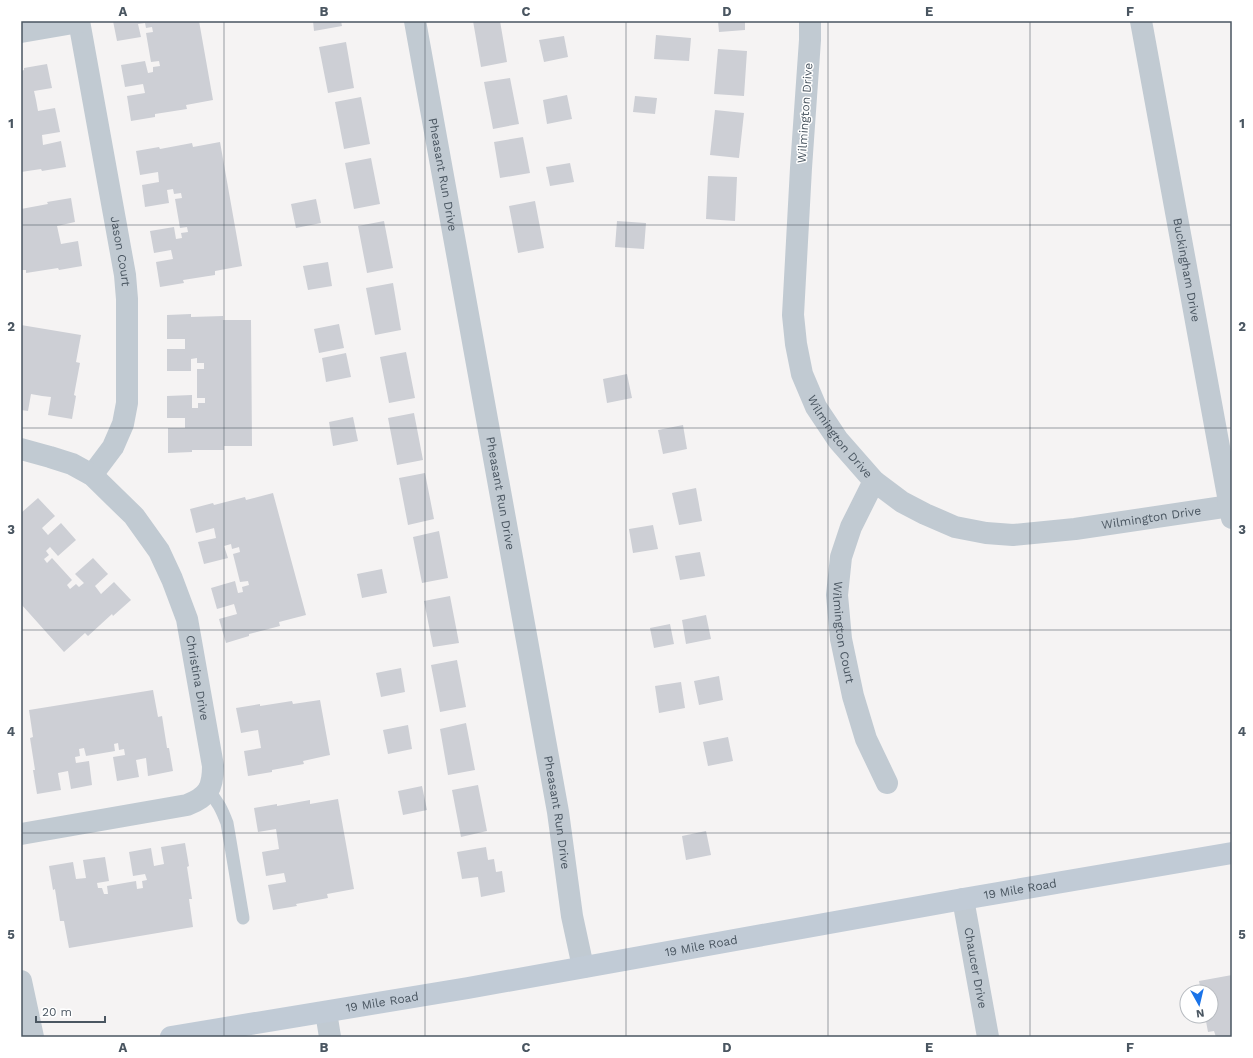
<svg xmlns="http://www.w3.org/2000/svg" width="1253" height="1058" font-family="'Work Sans',sans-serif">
<rect width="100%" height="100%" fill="#f5f3f3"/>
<!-- building -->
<path fill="#cdcfd5" d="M113,21H199L213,100L186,105L187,109L155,114V117L131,121L127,96L145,93L143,84L125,87L121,65L145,61L148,73L153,72V67L160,66L159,61L151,62L146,33L153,32L152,27L146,28L145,23L138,24L141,37L117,41Z
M313,21H341L342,26L314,31Z
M473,21H500L507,62L481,67Z
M718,21H745V30L719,32Z
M656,35L691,38L689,61L654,59Z
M564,36L568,57L544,62L539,40Z
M346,42L354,88L328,93L319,47Z
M718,49L747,51L744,96L714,94Z
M47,64L52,88L34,91L36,100L38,111L55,108L60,132L42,135L43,145L61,141L66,167L42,171L41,169L21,172V71L24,70V68Z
M510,78L519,124L493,129L484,82Z
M567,95L572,119L547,124L543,100Z
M635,96L657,98L655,114L633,112Z
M361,97L370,144L344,149L335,102Z
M715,110L744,113L739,158L710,155Z
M523,137L530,173L500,178L494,142Z
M220,142L242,266L215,271V275L183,280L184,283L160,287L156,262L173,259L171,250L154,253L150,231L174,227L176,239L182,238L181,233L188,232L187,227L180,228L175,199L182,198L181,193L174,194L173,189L167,190L169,203L145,207L142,185L159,182L158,172L140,175L136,151L159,147L160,149L192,143L193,147Z
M371,158L380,204L354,209L345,163Z
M570,163L574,182L550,186L546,167Z
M708,176L737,177L735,221L706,219Z
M71,198L75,222L57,226L61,244L78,241L82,266L59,270L58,268L26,273V270H21V209L48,204L47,202Z
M316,199L321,223L296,228L291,204Z
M535,201L544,248L518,253L509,206Z
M384,221L393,268L367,273L358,226Z
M617,221L646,223L644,249L615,247Z
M328,262L332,286L308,290L303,266Z
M393,283L401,330L375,335L366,288Z
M191,314V317L223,316V320H251L252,446H224V450H192V452L168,453V428H185V418H167V396L192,395V408H198V403H205V398H197V369H204V363H197V358L191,359V371H167V349H185V339H167V315Z
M339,324L344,348L319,353L314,329Z
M21,325L81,335L76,362L80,363L74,395L76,396L72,419L48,415L51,397L42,396L31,394L28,411L21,410Z
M406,352L415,398L389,403L380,357Z
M346,353L351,377L326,382L322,358Z
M627,374L632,398L607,403L603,379Z
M414,413L423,460L397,465L388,418Z
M353,417L358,441L333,446L329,422Z
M683,425L687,449L663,454L658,430Z
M425,473L434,519L408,525L399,478Z
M696,488L702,521L679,525L672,493Z
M273,493L306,615L279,622L280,626L249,634V636L226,643L219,619L237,614L234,604L217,609L211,588L235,581L238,593L243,592L242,587L249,585L248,581L240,582L233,554L240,552L239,547L232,549L231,544L224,546L228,558L204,564L198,542L216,538L214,528L196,533L190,509L213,503L214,505L245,497L246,500Z
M38,498L55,516L42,528L48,535L61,523L76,540L58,556L50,547L46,551L49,555L44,559L47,563L52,558L72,580L67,585L70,589L76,584L79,587L84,583L75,574L93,558L108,574L95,586L101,594L114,582L131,600L113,616L112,614L88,636L85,633L64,652L21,604V513Z
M653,525L658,549L633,553L629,529Z
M439,531L448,578L422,583L413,537Z
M700,552L705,576L680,580L675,556Z
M382,569L387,593L362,598L357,574Z
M450,596L459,643L433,647L424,601Z
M706,615L711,639L686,644L682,620Z
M670,624L674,644L654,648L650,628Z
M457,660L466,707L440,712L431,665Z
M401,668L405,692L381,697L376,673Z
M719,676L723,700L699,705L694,681Z
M681,682L685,708L659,713L655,686Z
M153,690L158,717L162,716L167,748H169L173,771L148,776L146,758L136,760L139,777L117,781L113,757L125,755L124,749L119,750L118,743L114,744L115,751L86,756L84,748L79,749L80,756L75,757L76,763L89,761L92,785L71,789L68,771L58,773L61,790L37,794L33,770H35L30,738L33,737L29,710Z
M320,700L330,755L303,761L304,764L272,770V772L248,776L244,751L261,748L258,730L241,733L236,708L260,704V706L292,701L293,704Z
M466,723L475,770L448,775L440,729Z
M408,725L412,749L388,754L383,730Z
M728,737L733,761L708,766L703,742Z
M478,785L487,831L461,837L452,790Z
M422,786L427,810L403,815L398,791Z
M338,799L354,889L327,894L328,898L296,904L297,906L273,910L268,885L286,882L284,873L266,876L262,852L279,849L276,829L258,832L254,808L277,804V806L310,800V804Z
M706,831L711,855L686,860L682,836Z
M185,843L189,866L187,867L192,899H189L193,927L69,948L64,921H60L55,889L53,890L49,866L73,862L76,879L86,878L83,860L105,857L109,881L97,883L98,888H102L104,894H108L107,886L136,881L137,889L143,888L142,881L147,880L145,874L133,876L129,852L151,848L154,866L164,864L161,847Z
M486,847L488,860L494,859L496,872L502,871L505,892L481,897L478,877L462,879L457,852Z
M1232,975V1037H1216L1214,1031L1208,1032L1205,1016H1211V992H1201L1199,981Z"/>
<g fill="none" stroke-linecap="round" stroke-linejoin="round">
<!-- lane -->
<path stroke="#c1cad2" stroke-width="13" d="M208,791C218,801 222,810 227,823L243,918"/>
<!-- street -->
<g stroke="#c1cad2" stroke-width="22">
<path id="s1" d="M79,21L125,275L127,299V403L123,424L113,447L92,475"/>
<path id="s2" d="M415,21L558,812L572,916L583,967"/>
<path id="s3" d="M810,21V40L801,168L793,315L796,344L802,374L816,407L838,440L874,481L902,502L925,514L955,527L986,533L1013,535L1075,529L1230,506"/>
<path id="s4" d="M1141,21L1232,518"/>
<path d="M21,32L79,22"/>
<path id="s5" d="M21,449L50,457L72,464L92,475L134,516L159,551L172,579L187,619L213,766C213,788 208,797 187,805L21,834"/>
<path id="s6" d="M874,481L851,527L841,557L837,595L841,639L853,696L866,739L887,783"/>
<path id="s7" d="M963,899L988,1037"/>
<path d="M21,981L33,1037"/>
<path d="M326,1012L330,1037"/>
</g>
<!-- secondary -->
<path stroke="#c1cbd6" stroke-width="22" id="s8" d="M171,1037L468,988L963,899L1232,853"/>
</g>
<!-- grid -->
<path fill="none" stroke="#4a5661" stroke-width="1" stroke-opacity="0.55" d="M224,21V1037M425,21V1037M626,21V1037M828,21V1037M1030,21V1037M21,225H1232M21,428H1232M21,630H1232M21,833H1232"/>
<g text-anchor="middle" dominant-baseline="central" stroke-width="3" stroke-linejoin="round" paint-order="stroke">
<!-- street labels -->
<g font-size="12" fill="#4a5661" stroke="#fff">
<text transform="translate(805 113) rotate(-86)">Wilmington Drive</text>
<text stroke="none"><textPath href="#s2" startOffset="156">Pheasant Run Drive</textPath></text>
<text stroke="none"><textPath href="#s1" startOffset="234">Jason Court</textPath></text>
<text stroke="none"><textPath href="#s4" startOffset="253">Buckingham Drive</textPath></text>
<text stroke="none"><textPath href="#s3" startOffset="428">Wilmington Drive</textPath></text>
<text stroke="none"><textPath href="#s2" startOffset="480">Pheasant Run Drive</textPath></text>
<text stroke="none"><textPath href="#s3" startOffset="776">Wilmington Drive</textPath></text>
<text stroke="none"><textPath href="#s6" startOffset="159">Wilmington Court</textPath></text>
<text stroke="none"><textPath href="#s5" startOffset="311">Christina Drive</textPath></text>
<text stroke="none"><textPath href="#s2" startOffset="804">Pheasant Run Drive</textPath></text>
<text stroke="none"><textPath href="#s8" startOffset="862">19 Mile Road</textPath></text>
<text stroke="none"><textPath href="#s8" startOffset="538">19 Mile Road</textPath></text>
<text stroke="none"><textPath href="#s7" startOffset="70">Chaucer Drive</textPath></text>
<text stroke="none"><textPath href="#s8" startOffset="214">19 Mile Road</textPath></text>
</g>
</g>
<!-- border -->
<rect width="1253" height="1058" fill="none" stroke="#ffffff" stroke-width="44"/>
<!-- north arrow -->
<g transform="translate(1199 1004) rotate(172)"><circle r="19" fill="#ffffff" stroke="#b7bbc0"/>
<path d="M0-3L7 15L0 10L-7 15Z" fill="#1a73e8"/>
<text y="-6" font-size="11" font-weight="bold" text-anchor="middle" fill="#4a5661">N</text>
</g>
<!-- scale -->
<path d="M36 1016v6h69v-6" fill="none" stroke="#4a5661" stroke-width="2"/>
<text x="42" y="1016" font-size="12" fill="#4a5661" stroke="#ffffff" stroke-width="3" paint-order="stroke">20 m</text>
<rect x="22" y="22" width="1209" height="1014" fill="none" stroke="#4a5661" stroke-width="1.5"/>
<g font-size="13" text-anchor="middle" font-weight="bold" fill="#4a5661">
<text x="123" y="16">A</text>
<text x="324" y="16">B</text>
<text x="526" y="16">C</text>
<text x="727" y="16">D</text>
<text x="929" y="16">E</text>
<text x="1130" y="16">F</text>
<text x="11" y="128">1</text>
<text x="1242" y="128">1</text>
<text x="11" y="331">2</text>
<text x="1242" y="331">2</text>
<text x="11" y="534">3</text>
<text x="1242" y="534">3</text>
<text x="11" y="736">4</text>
<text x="1242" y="736">4</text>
<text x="11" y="939">5</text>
<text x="1242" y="939">5</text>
<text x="123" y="1052">A</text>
<text x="324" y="1052">B</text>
<text x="526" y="1052">C</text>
<text x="727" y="1052">D</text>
<text x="929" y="1052">E</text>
<text x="1130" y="1052">F</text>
</g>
</svg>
